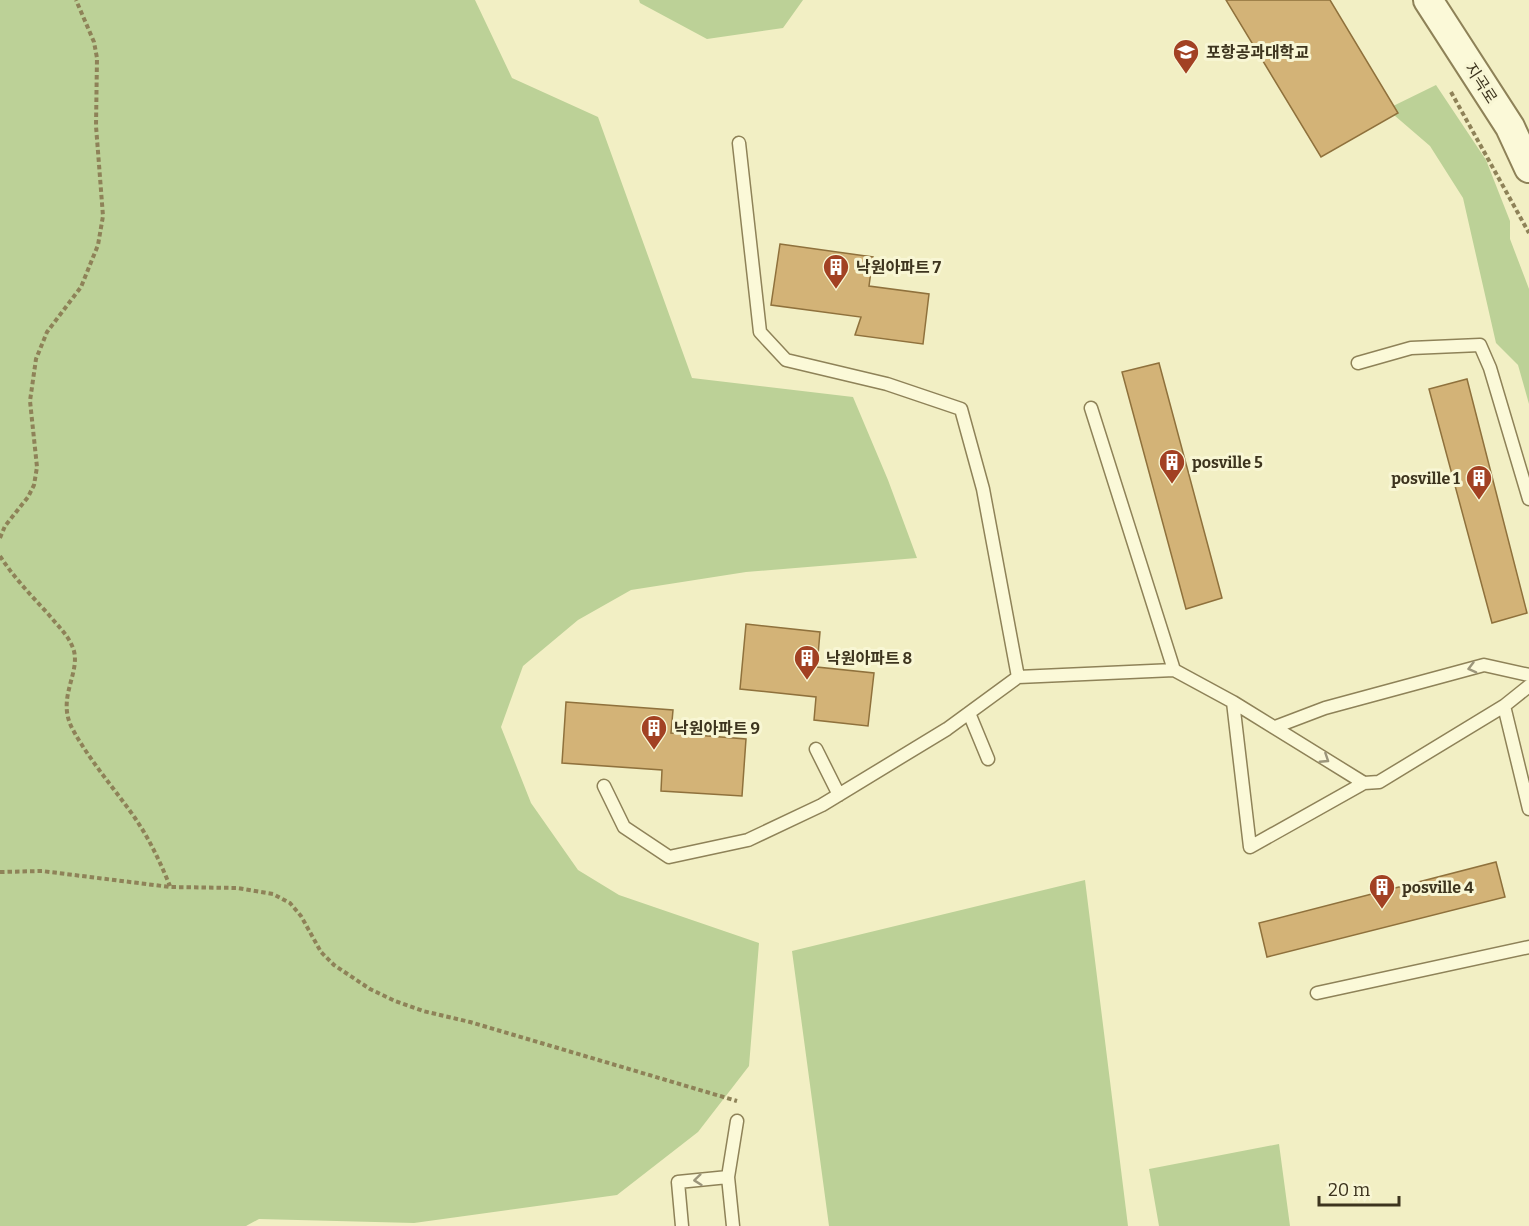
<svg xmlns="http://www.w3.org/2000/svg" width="1529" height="1226" font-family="Bitter,'Noto Sans KR',serif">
<rect width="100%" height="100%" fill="#f2efc4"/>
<!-- green -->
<path fill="#bcd197" d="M0,0H475L512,78L598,117L692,378L853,397L888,480L917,558L746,572L631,590L578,620L523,666L501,727L531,803L578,870L619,895L759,943L749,1066L698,1132L617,1195L414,1223L259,1219L246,1226H0Z
M639,0H803L783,28L707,39L640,3Z
M1436,85L1486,160L1510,221V239L1529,289V404L1518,365L1496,343L1463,198L1430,146L1387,109Z
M1085,880L1128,1226H829L792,951Z
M1279,1144L1290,1226H1159L1149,1169Z"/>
<!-- building -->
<path fill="#d3b377" stroke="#8f713c" stroke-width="1.5" d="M1226,0H1330L1398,113L1321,157Z
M780,244L873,257L869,286L929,294L923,344L855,335L861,317L771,305Z
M1159,363L1222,598L1186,609L1122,372Z
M1467,379L1527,613L1492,623L1429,389Z
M746,624L820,632L817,667L874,673L868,726L814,720L816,697L740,689Z
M566,702L673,710L671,733L746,739L742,796L661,791L662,770L562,763Z
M1496,862L1505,897L1267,957L1259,923Z"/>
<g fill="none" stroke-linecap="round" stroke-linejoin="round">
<!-- service casing -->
<g stroke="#8e8258" stroke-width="15">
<path id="service" d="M739,143L760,332L786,360L887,384L961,409L983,489L1018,677
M1358,363L1411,348L1480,345L1490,368L1529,499
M1091,408L1174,670
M1233,702L1250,847L1364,783
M1504,706L1529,809
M969,713L988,759
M1275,727L1325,708L1484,665L1529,675
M816,749L839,795
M604,786L624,827L669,857L748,840L822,805L947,729L1018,677L1174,670L1233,702L1364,783L1379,782L1504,706L1529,686
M1317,993L1529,947
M728,1177L737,1121
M682,1226L678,1182L728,1177L733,1226"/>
</g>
<!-- tertiary casing -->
<g stroke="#8e8258" stroke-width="32">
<path id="tertiary" d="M1428,0L1510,127L1529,168"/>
</g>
<!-- path -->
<path stroke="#8e8258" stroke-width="4" stroke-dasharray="4.5 3" stroke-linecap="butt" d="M1451,92L1529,233
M0,538L5,526L28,497L34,485L37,467L30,401L36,359L47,332L81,287L98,245L103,216L96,126L97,58L94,42L76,0
M0,556C14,578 32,596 49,615C58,626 68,635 73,648C82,672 56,697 72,728C89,760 114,788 135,818C150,840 160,862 170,886
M0,872L42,871L170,887L237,888L273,894L290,903L301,916L321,952L334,965L370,989L395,1001L423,1011L470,1022L737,1101"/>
<!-- service -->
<use href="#service" stroke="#fbf9d8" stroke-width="12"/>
<!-- tertiary -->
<use href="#tertiary" stroke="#fbf9d8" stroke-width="28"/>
</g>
<!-- one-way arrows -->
<defs><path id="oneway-chevron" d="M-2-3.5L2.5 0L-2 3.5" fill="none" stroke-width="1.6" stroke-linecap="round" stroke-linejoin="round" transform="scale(1.5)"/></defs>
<g stroke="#9c967b">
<use href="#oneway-chevron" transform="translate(1472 668) rotate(165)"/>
<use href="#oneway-chevron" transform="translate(1325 759) rotate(33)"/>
<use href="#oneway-chevron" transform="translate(698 1180) rotate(174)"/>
</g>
<!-- icons -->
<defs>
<g id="university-pin" transform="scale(1.35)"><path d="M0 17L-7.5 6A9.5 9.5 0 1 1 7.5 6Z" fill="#a24123" stroke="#f8f6d4"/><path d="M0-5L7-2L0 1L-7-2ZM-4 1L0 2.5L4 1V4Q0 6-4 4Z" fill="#fff"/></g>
<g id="building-pin" transform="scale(1.35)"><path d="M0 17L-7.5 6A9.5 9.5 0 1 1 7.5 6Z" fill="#a24123" stroke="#f8f6d4"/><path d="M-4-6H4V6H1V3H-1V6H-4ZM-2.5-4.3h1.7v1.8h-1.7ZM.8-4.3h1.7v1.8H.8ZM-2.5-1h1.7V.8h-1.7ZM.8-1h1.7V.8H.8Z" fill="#fff"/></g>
</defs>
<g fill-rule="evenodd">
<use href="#university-pin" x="1186" y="52"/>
<use href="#building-pin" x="836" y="267"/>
<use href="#building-pin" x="1172" y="462"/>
<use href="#building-pin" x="1479" y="478"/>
<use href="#building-pin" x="807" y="658"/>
<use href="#building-pin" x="654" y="728"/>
<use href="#building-pin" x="1382" y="887"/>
</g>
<g text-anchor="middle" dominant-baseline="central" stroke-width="6" stroke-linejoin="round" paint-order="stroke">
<!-- poi labels -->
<g font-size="16" font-weight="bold" fill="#3d341e" stroke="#f8f6d4" text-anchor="start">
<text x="1206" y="52">포항공과대학교</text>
<text x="856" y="267">낙원아파트 7</text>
<text x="1192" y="462">posville 5</text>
<text x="1460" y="478" text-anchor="end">posville 1</text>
<text x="826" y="658">낙원아파트 8</text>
<text x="674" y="728">낙원아파트 9</text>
<text x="1402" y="887">posville 4</text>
</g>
<!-- street labels -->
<g font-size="16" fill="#3d341e" stroke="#f8f6d4">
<text transform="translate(1481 83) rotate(57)">지곡로</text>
</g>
</g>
<!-- scale -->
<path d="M1319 1196v9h80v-9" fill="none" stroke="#3d341e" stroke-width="3"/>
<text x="1328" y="1196" font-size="18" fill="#3d341e" stroke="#f8f6d4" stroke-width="4.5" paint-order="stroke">20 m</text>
</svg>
